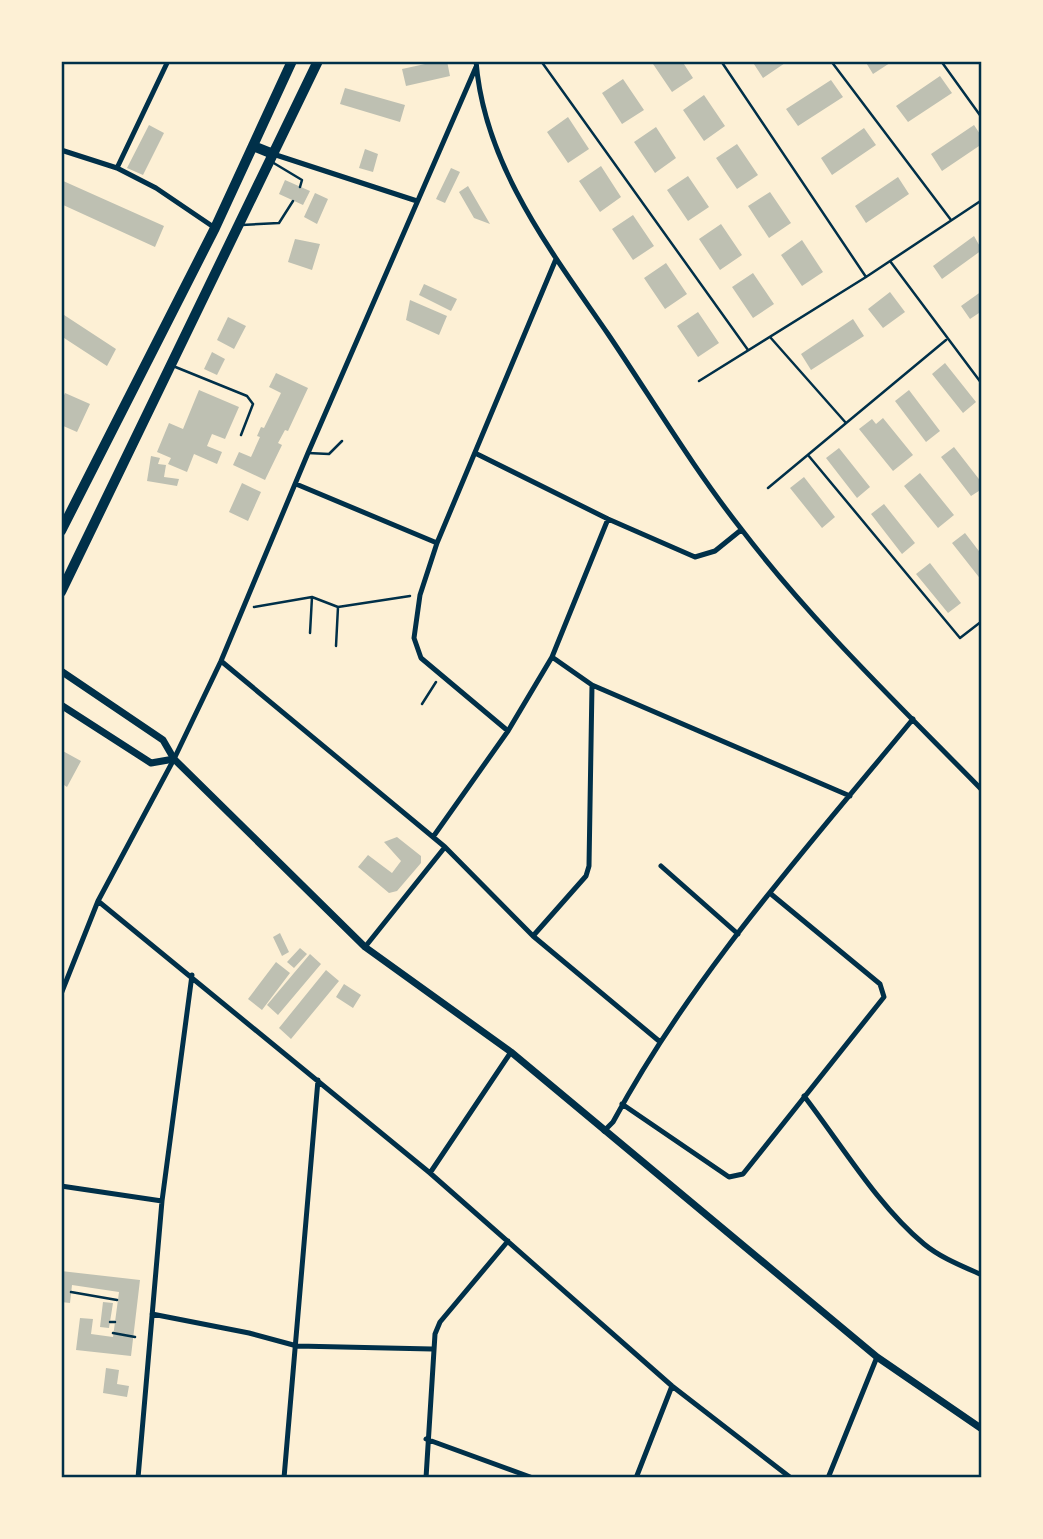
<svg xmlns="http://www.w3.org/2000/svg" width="1043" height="1539" font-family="Inter,sans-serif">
<rect width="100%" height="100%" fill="#fdf0d5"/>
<!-- building -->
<path fill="#bec0b2" d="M439,61H447L450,76L406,86L402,69Z
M651,61H682L693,78L672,92Z
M752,61H788L763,78Z
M865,61H893L873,74Z
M940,76L952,93L908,122L896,106Z
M623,79L644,110L622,124L602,93Z
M831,80L843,97L798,126L786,109Z
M345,88L405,105L400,122L340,104Z
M704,95L725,126L704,141L683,110Z
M568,117L589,149L568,163L547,132Z
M149,125L164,133L143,175L127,168Z
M974,125L982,137V144L942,171L931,154Z
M656,127L676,158L655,173L634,142Z
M864,128L876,145L832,175L821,158Z
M737,144L758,175L737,189L716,158Z
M365,149L378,154L373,172L359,168Z
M601,166L621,197L600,212L579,181Z
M451,168L460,172L445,203L436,199Z
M688,176L709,207L688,221L667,190Z
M898,177L909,194L866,223L855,206Z
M61,180L164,226L155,247L61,204Z
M285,180L310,191L303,205L279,194Z
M468,186L490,224L474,218L459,192Z
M770,192L791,223L769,238L748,206Z
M315,193L328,199L317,224L304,217Z
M633,215L654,246L633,260L612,229Z
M721,224L742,255L720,270L699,239Z
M974,236L982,250L942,279L933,266Z
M295,239L320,244L312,270L288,262Z
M802,240L823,272L802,286L781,255Z
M666,263L687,294L665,309L644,278Z
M753,273L774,304L753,318L732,287Z
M424,284L457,299L451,311L419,295Z
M982,291V311L970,319L961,306Z
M890,292L905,312L883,328L868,309Z
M410,300L447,316L439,335L406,320Z
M698,312L719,343L698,357L677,326Z
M61,313L116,349L107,366L61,336Z
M228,317L246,326L234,349L217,340Z
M853,319L864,336L811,370L801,354Z
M212,352L225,359L217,375L204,369Z
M945,363L976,402L963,413L932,374Z
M276,373L308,388L288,431L285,430L278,443L282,445L265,480L233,465L239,452L251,457L260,437L257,436L261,427L264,428L281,393L269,387Z
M199,390L239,407L225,439L212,434L207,446L222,452L217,464L194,454L187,472L168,464L171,458L157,452L169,423L183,429Z
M909,390L940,431L926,442L895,401Z
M65,393L90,404L77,432L61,425V402Z
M883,418L913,455L893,471L859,429L872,419L876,424Z
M954,447L982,483V489L971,496L941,457Z
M839,448L870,487L857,498L826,458Z
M151,456L160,458L158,464L166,465L164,477L179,479L177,486L147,481Z
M920,473L954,515L938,528L904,486Z
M804,477L835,517L822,528L790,488Z
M242,483L261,492L248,521L229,512Z
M884,504L915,543L902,554L871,514Z
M965,533L982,555V581L952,543Z
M930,563L961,603L948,613L916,574Z
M61,750L81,761L67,787L61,783Z
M397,837L421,856V863L397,891L389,893L358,867L368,855L392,873L401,861L384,842Z
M280,933L289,952L282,956L273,937Z
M300,948L307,954L294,968L287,962Z
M310,954L321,964L278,1015L267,1005Z
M276,962L290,973L262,1010L248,999Z
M326,970L339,981L291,1039L279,1028Z
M344,984L361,995L353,1008L336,997Z
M61,1271L140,1280L131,1356L76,1350L80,1318L93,1319L91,1334L113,1337L119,1292L72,1285L70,1303L61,1302Z
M103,1302L113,1303L109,1328L100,1327Z
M106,1368L119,1370L117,1384L129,1386L127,1397L103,1393Z"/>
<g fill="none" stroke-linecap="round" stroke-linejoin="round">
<!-- path -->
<path stroke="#003049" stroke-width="2.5" d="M254,607L312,597
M310,633L312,597L338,607L410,596
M336,646L338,607
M422,704L436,682
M71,1292L117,1300
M110,1322H115
M113,1333L135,1337"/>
<!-- service -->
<path stroke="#003049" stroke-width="2.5" d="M541,61L748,350
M831,61L951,220
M941,61L982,118
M272,162L302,180L300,187
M242,225L279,223L293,201
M890,261L982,384
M866,277L982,200
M770,337L846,423
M173,366L247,396L253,404L241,435
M699,381L866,277L721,61
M308,453L329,454L342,441
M808,455L960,638L982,621
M768,488L946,340"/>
<!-- minor -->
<path stroke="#003049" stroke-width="5" d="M476,61C484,165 551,251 608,334C652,399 693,468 742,530C813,623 900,706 982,790
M61,150L117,168L156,188L215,228
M273,154L417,201
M117,168L168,61
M477,454L608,519L695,557L715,551L741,530
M296,484L437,543
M221,661L445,847L533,936L659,1041
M592,685L850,796
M508,731L421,658L414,638L420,595L437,543L556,259
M433,837L508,731L552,657L608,519
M661,866L738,934
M98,901L430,1173L672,1386L791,1478
M533,936L586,876L589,866L592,685L552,657
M365,947L445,847
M61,994L98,901L174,759L221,661L308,453L476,67
M804,1096C841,1144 878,1206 924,1244C941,1258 962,1266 982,1275
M622,1104L729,1177L743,1174L884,997L880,984L771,894
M604,1131L613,1122C692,975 807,848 913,719
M430,1173L511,1052
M61,1186L162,1201
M152,1314L249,1333L297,1346L432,1349
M426,1439L533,1478
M138,1478L162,1201L192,975
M284,1478L318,1080
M426,1478L435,1334L440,1322L508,1241
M636,1478L672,1386
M828,1478L877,1357"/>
<!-- tertiary -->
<path stroke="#003049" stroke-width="7" d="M61,671L163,740L174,759L365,947L511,1052L877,1357L982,1429
M61,705L151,763L174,759"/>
<!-- trunk -->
<path stroke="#003049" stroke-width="10" d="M253,146L273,154
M61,531L215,228L292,61
M61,592L318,61"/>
</g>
<!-- border -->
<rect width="1043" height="1539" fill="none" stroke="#fdf0d5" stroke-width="126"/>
<rect x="63" y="63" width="917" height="1413" fill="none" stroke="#003049" stroke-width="2.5"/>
</svg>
